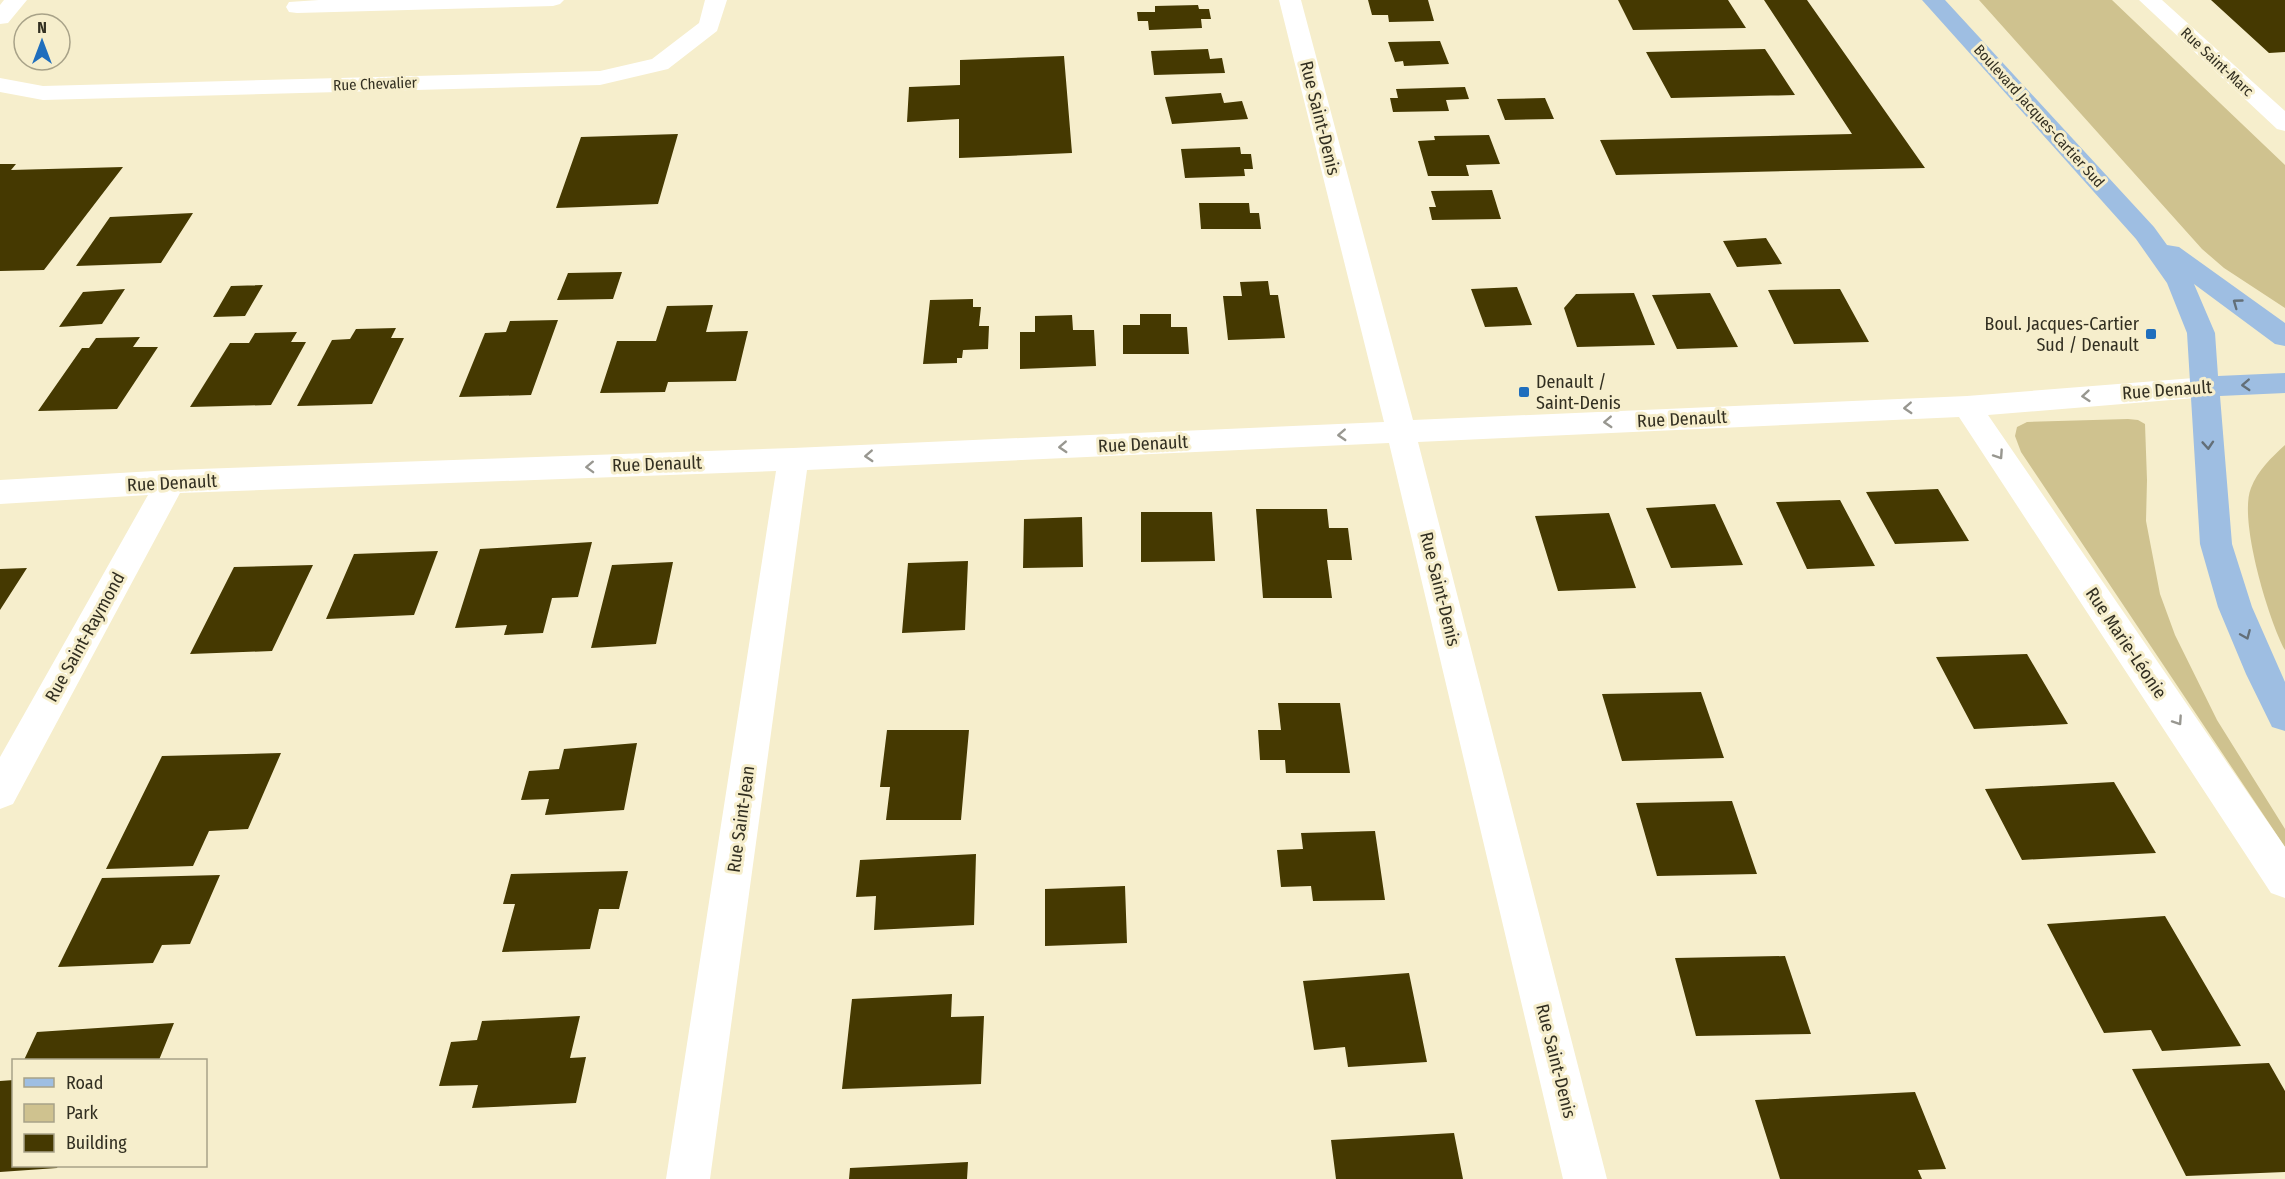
<svg xmlns="http://www.w3.org/2000/svg" width="2285" height="1179" font-family="'Fira Sans Condensed',sans-serif">
<rect width="100%" height="100%" fill="#f6eecc"/>
<!-- green -->
<path fill="#cfc28f" d="M1979,0H2112L2285,165V308L2224,268L2202,249Z
M2128,419L2138,420L2145,424L2147,480L2146,521L2160,594L2175,635L2217,720L2285,829V847L2021,452L2015,436L2017,427L2027,422Z
M2285,445V650C2269,621 2238,519 2251,488C2258,470 2271,458 2285,445Z"/>
<!-- building -->
<path fill="#453901" d="M1368,0H1428L1434,21L1389,22L1388,15H1372Z
M1618,0H1728L1746,28L1633,30Z
M1764,0H1807L1925,168L1616,175L1600,140L1852,134Z
M2211,0H2285V52L2269,53Z
M1198,5L1199,9H1209L1211,19H1201L1202,28L1149,30L1148,21H1138L1137,12H1155V6Z
M1440,41L1449,64L1404,66L1403,61L1395,62L1388,42Z
M1208,49L1210,59L1222,58L1225,73L1154,75L1151,51Z
M1765,49L1795,95L1671,98L1646,52Z
M1064,56L1072,153L959,158V119L907,122L909,87L960,85V60Z
M1465,87L1469,99L1446,100L1449,111L1393,112L1390,98H1398L1396,89Z
M1221,93L1224,103L1242,101L1248,119L1172,124L1165,97Z
M1545,98L1554,119L1505,120L1497,99Z
M678,134L658,204L556,208L581,137Z
M1489,135L1500,164L1466,165L1469,176H1428L1418,141L1435,140L1434,136Z
M1240,147L1241,154H1251L1253,169H1244L1245,176L1185,178L1181,149Z
M0,164H16L11,170L123,167L44,270L0,271Z
M1492,190L1501,219L1432,220L1429,207H1436L1431,191Z
M1199,203H1249L1250,213H1259L1261,229H1201Z
M193,213L161,263L76,266L110,217Z
M1766,238L1782,264L1737,267L1723,241Z
M622,272L613,299L557,300L568,273Z
M1268,281L1270,295H1278L1285,338L1228,340L1223,296H1242L1240,282Z
M263,285L245,316L213,317L231,286Z
M1517,287L1532,325L1485,327L1471,289Z
M125,289L102,324L59,327L83,292Z
M1840,289L1869,342L1794,344L1768,290Z
M1634,293L1655,345L1577,347L1564,308L1576,294Z
M1710,293L1738,347L1677,349L1652,295Z
M973,299V307H981L979,326H989L988,349L963,350L962,358H957V363L923,364L930,300Z
M713,305L706,332L748,331L736,381L668,382L665,392L600,393L617,341H656L667,306Z
M1140,314H1171V327H1187L1189,354H1123V325H1140Z
M1072,315L1073,330H1094L1096,366L1020,369V332H1035V316Z
M558,320L531,395L459,397L485,333L506,332L510,321Z
M396,328L391,338H404L372,404L297,406L332,340L350,339L356,329Z
M297,332L291,342H306L271,405L190,407L230,343H249L255,333Z
M140,337L133,347H158L117,409L38,411L82,348H89L96,338Z
M1938,489L1969,541L1895,544L1866,492Z
M1840,500L1875,566L1807,569L1776,502Z
M1715,504L1743,565L1671,568L1646,508Z
M1256,509H1327L1329,528H1348L1352,560H1327L1332,598H1263Z
M1141,512H1212L1215,561L1141,562Z
M1609,513L1636,588L1558,591L1535,516Z
M1082,517L1083,567L1023,568L1024,519Z
M592,542L578,597L552,598L543,633L504,635L507,625L455,628L480,549Z
M438,551L414,615L326,619L354,554Z
M968,561L965,630L902,633L908,563Z
M673,562L656,644L591,648L612,565Z
M313,565L272,651L190,654L234,567Z
M27,568L0,610V569Z
M2027,654L2068,724L1974,729L1936,657Z
M1701,692L1724,758L1622,761L1602,694Z
M1278,703H1340L1350,773H1286L1285,760H1260L1258,730H1281Z
M887,730H969L961,820H886L890,787H880Z
M637,743L624,810L545,815L549,799L521,800L529,771L559,769L564,749Z
M281,753L248,829L209,831L193,866L106,869L162,756Z
M2114,782L2156,853L2022,860L1985,789Z
M1732,801L1757,874L1657,876L1636,803Z
M1375,831L1385,900L1313,901L1311,886L1281,887L1277,850L1303,849L1301,833Z
M976,854L974,925L874,930L876,896L856,897L860,860Z
M628,871L619,909H599L590,949L502,952L515,904H503L511,874Z
M220,875L190,944L162,945L153,963L58,967L102,878Z
M1125,886L1127,943L1045,946V889Z
M2165,916L2241,1046L2162,1051L2151,1030L2104,1033L2047,924Z
M1785,956L1811,1034L1696,1036L1675,958Z
M1409,973L1427,1062L1348,1067L1345,1047L1314,1050L1303,981Z
M952,994L951,1017L984,1016L981,1084L842,1089L852,999Z
M580,1016L570,1058L586,1057L576,1103L472,1108L478,1085L439,1086L451,1042L477,1040L482,1021Z
M174,1023L159,1060H24L37,1032Z
M2269,1063L2285,1091V1172L2186,1176L2132,1069Z
M14,1080V1166H58L57,1168L0,1172V1081Z
M1915,1092L1946,1169L1918,1170L1922,1179H1780L1755,1100Z
M1454,1133L1463,1179H1336L1331,1140Z
M968,1162L967,1179H849L850,1168Z"/>
<g fill="none" stroke-linecap="round" stroke-linejoin="round">
<!-- minor -->
<path fill="#fff" fill-rule="evenodd" d="M4,0H27L8,23L0,24V5Z
M564,0L560,4L553,6L297,13L289,12L286,7L289,2L319,0Z
M705,0H727L717,31L668,69L600,85L43,100L0,92V78L43,86L600,71L652,59L699,23Z
M1279,0H1301L1413,420L1967,396L2207,377L2217,380L2221,387L2217,394L2207,397L1988,415L2285,847V898L2271,893L1959,417L1418,442L1607,1179H1563L1389,443L807,470L710,1179H666L776,471L180,493L13,804L0,809V757L148,495L0,504V480L171,470L793,448L1384,422Z
M2139,0H2162L2285,111V131L2277,129Z"/>
<!-- major -->
<path fill="#9ebee2" fill-rule="evenodd" d="M1922,0H1945L2154,227L2167,245L2179,247L2285,323V346L2275,344L2194,284L2215,333L2218,376L2285,373V393L2220,396L2232,544L2252,607L2285,682V731L2272,727L2246,674L2218,607L2200,544L2187,333L2167,283L2136,239Z"/>
</g>
<!-- one-way arrows -->
<defs><path id="oneway-chevron" d="M-2-3.5L2.5 0L-2 3.5" fill="none" stroke-width="1.6" stroke-linecap="round" stroke-linejoin="round" transform="scale(1.5)"/></defs>
<g stroke="#636f78">
<use href="#oneway-chevron" transform="translate(2237 303) rotate(-144)"/>
<use href="#oneway-chevron" transform="translate(2246 385) rotate(177)"/>
<use href="#oneway-chevron" transform="translate(2208 445) rotate(86)"/>
<use href="#oneway-chevron" transform="translate(2246 635) rotate(67)"/>
</g>
<g stroke="#989790">
<use href="#oneway-chevron" transform="translate(2086 396) rotate(175)"/>
<use href="#oneway-chevron" transform="translate(1908 408) rotate(177)"/>
<use href="#oneway-chevron" transform="translate(1608 422) rotate(177)"/>
<use href="#oneway-chevron" transform="translate(1342 435) rotate(177)"/>
<use href="#oneway-chevron" transform="translate(1063 447) rotate(177)"/>
<use href="#oneway-chevron" transform="translate(1999 455) rotate(56)"/>
<use href="#oneway-chevron" transform="translate(869 456) rotate(177)"/>
<use href="#oneway-chevron" transform="translate(590 467) rotate(178)"/>
<use href="#oneway-chevron" transform="translate(2178 721) rotate(56)"/>
</g>
<!-- markers -->
<g fill="#1f6ebd" stroke="#f6eecc" stroke-width="2">
<rect x="2145" y="328" width="12" height="12" rx="3"/>
<rect x="1518" y="386" width="12" height="12" rx="3"/>
</g>
<g text-anchor="middle" dominant-baseline="central" stroke-width="6" stroke-linejoin="round" paint-order="stroke">
<!-- far-street labels -->
<g font-size="15" fill="#322f21" stroke="#f6eecc">
<text transform="translate(2217 62) rotate(43)">Rue Saint-Marc</text>
<text transform="translate(375 84) rotate(-2)">Rue Chevalier</text>
<text transform="translate(2039 116) rotate(48)">Boulevard Jacques-Cartier Sud</text>
</g>
<!-- street labels -->
<g font-size="18" fill="#322f21" stroke="#f6eecc">
<text transform="translate(1320 118) rotate(76)">Rue Saint-Denis</text>
<text transform="translate(2167 390) rotate(-4)">Rue Denault</text>
<text transform="translate(1682 419) rotate(-3)">Rue Denault</text>
<text transform="translate(1143 444) rotate(-3)">Rue Denault</text>
<text transform="translate(657 464) rotate(-2)">Rue Denault</text>
<text transform="translate(172 483) rotate(-3)">Rue Denault</text>
<text transform="translate(1440 589) rotate(76)">Rue Saint-Denis</text>
<text transform="translate(85 637) rotate(-61)">Rue Saint-Raymond</text>
<text transform="translate(2126 643) rotate(56)">Rue Marie-Léonie</text>
<text transform="translate(741 819) rotate(-82)">Rue Saint-Jean</text>
<text transform="translate(1556 1061) rotate(76)">Rue Saint-Denis</text>
</g>
<!-- poi labels -->
<g font-size="18" fill="#322f21" stroke="#f6eecc" text-anchor="end">
<text x="2139" y="324">Boul. Jacques-Cartier<tspan x="2139" dy="21">Sud / Denault</tspan></text>
<text x="1536" y="382" text-anchor="start">Denault /<tspan x="1536" dy="21">Saint-Denis</tspan></text>
</g>
</g>
<!-- legend -->
<rect x="12" y="1059" width="195" height="108" fill="#f6eecc" stroke="#a8a288" stroke-width="1.5"/>
<rect x="24" y="1078" width="30" height="9" fill="#9ebee2" stroke="#a8a288" stroke-width="1.5"/>
<text x="66" y="1089" font-size="18" fill="#322f21">Road</text>
<rect x="24" y="1104" width="30" height="18" fill="#cfc28f" stroke="#a8a288" stroke-width="1.5"/>
<text x="66" y="1119" font-size="18" fill="#322f21">Park</text>
<rect x="24" y="1134" width="30" height="18" fill="#453901" stroke="#a8a288" stroke-width="1.5"/>
<text x="66" y="1149" font-size="18" fill="#322f21">Building</text>
<!-- north arrow -->
<g transform="translate(42 42)"><circle r="28" fill="#f6eecc" stroke="#a8a288" stroke-width="1.5"/>
<path d="M0-4.5L10 22L0 15L-10 22Z" fill="#1f6ebd"/>
<text y="-9" font-size="16" font-weight="bold" text-anchor="middle" fill="#322f21">N</text>
</g>
</svg>
